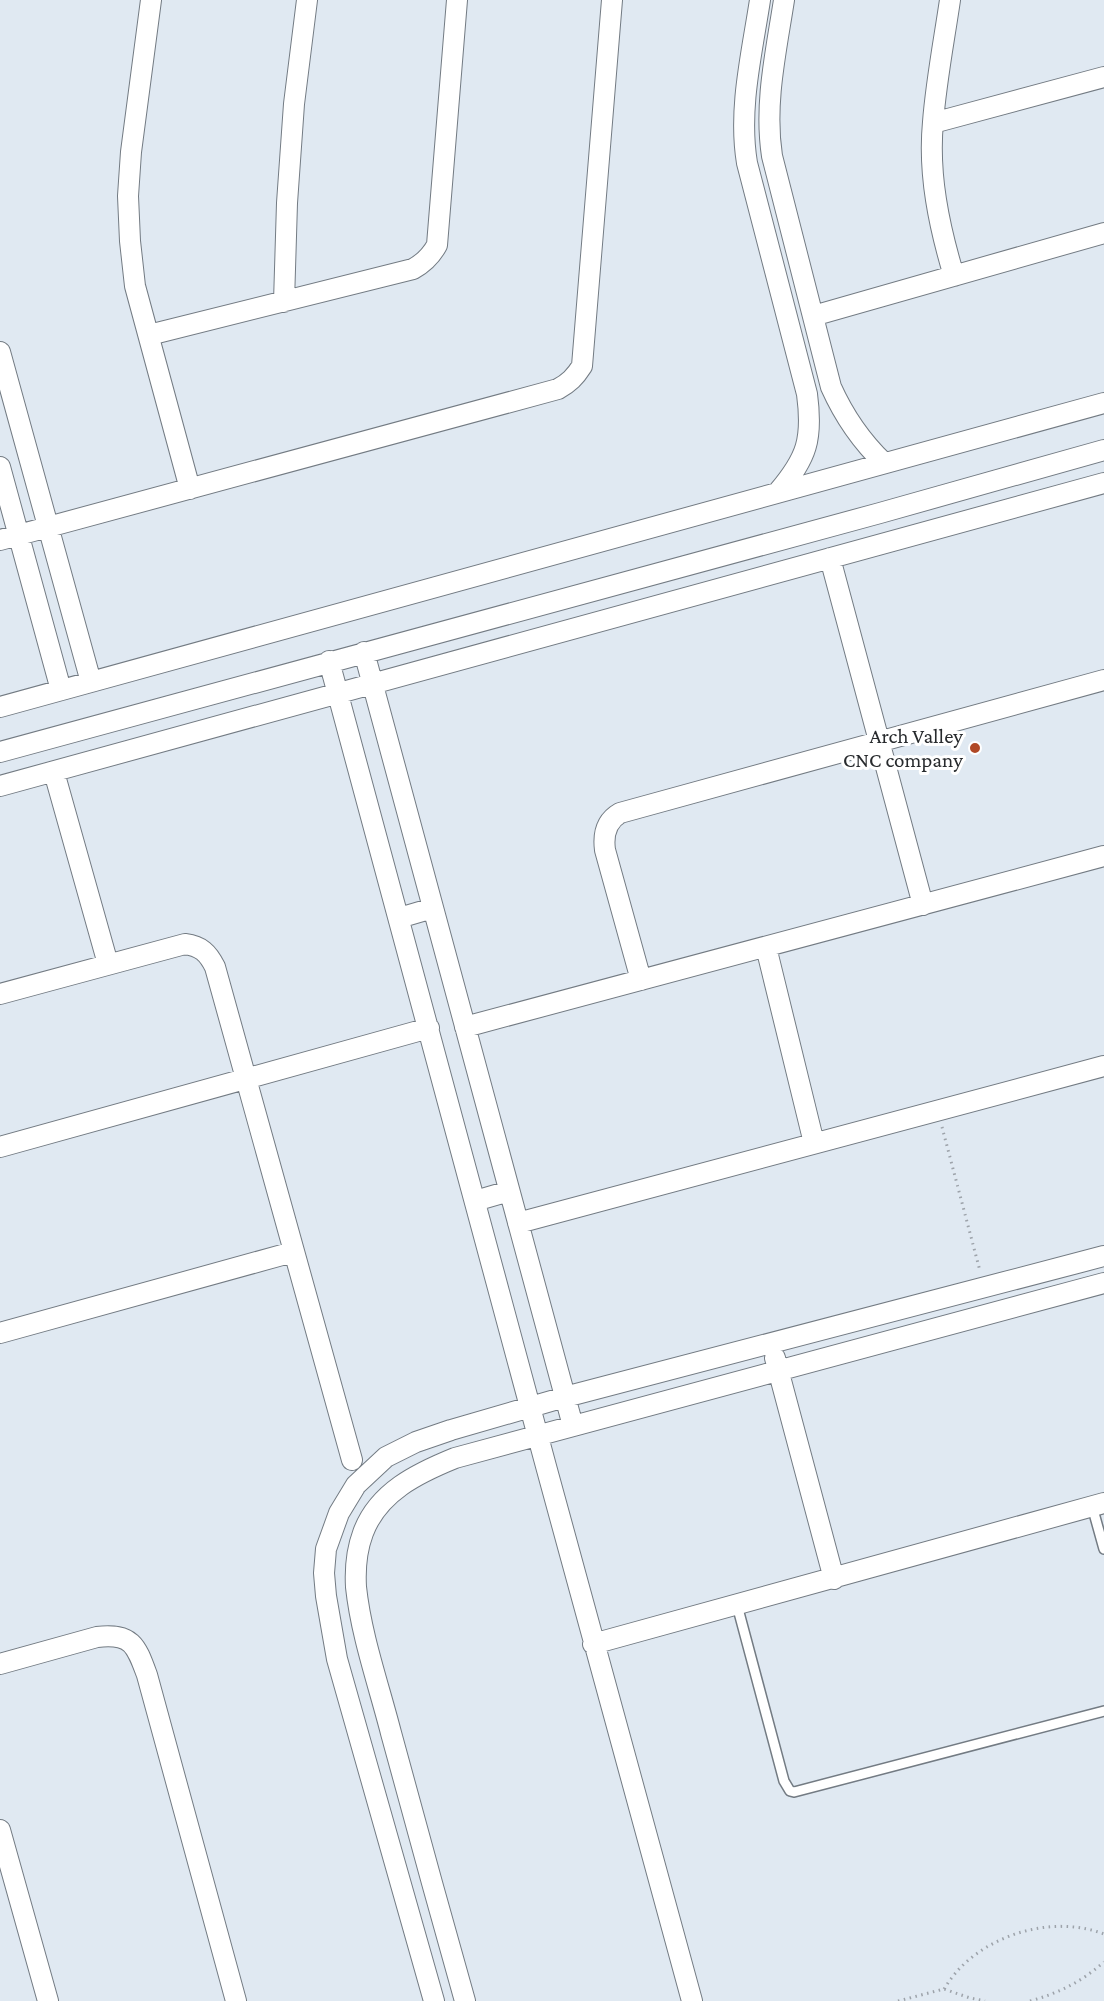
<svg xmlns="http://www.w3.org/2000/svg" width="1104" height="2001" font-family="'Crimson Pro',serif">
<rect width="100%" height="100%" fill="#e0e9f2"/>
<g fill="none" stroke-linecap="round" stroke-linejoin="round">
<!-- service casing -->
<g stroke="#737b83" stroke-width="12">
<path id="service" d="M1092,1506L1104,1549
M737,1605L784,1781L790,1791L794,1792L1104,1711"/>
</g>
<!-- minor casing -->
<g stroke="#737b83" stroke-width="22">
<path id="minor" d="M151,0L131,152L128,196L130,241L135,286L190,489
M760,0C752,53 738,109 747,163L807,394C813,439 807,458 778,492
M784,0C776,52 764,104 772,156L831,387C844,416 861,441 884,463
M950,0C944,41 936,82 933,122C928,174 939,226 954,276
M933,123L1104,77
M284,302L287,203L294,104L307,0
M813,316L1104,233
M149,335L413,269C424,263 431,256 437,245L457,0
M0,352L91,682
M0,467L61,690
M0,540L558,389C569,383 575,377 582,366L612,0
M830,558L923,905
M364,652L573,1426
M329,661C451,1108 568,1555 692,2001
M0,707L1104,403
M0,752L880,513L1104,450
M54,772L108,964
M0,786L1104,483
M399,918L433,908
M766,947L814,1143
M641,980L605,850C603,835 606,821 620,813L1104,680
M0,994L185,944C201,946 208,953 215,967L352,1460
M465,1027L1104,856
M0,1147L429,1028
M475,1201L509,1191
M518,1223L1104,1066
M0,1333L293,1252
M775,1358L834,1579
M593,1644L1104,1503
M0,1664L97,1637C132,1633 136,1645 147,1675L236,2001
M0,1830L48,2001
M434,2001L337,1659L326,1596L324,1573L326,1549L339,1513L356,1485L386,1457L416,1442L451,1430L565,1397L1104,1256
M465,2001C440,1912 415,1822 391,1733C379,1686 361,1635 356,1587C355,1569 357,1549 363,1533C378,1492 418,1473 455,1458L1104,1283"/>
</g>
<!-- path -->
<path stroke="#9da3aa" stroke-width="3" stroke-dasharray="1.5 4.5" stroke-linecap="butt" d="M942,1127L980,1271
M944,1989C949,1981 955,1973 961,1967C997,1931 1057,1916 1104,1934
M898,2001L944,1989L970,1998L985,2001
M1030,2001C1059,1993 1081,1982 1104,1962"/>
<!-- service -->
<use href="#service" stroke="#fff" stroke-width="9"/>
<!-- minor -->
<use href="#minor" stroke="#fff" stroke-width="20"/>
</g>
<!-- markers -->
<circle fill="#b04826" stroke="#fff" stroke-width="2" cx="975" cy="748" r="6"/>
<g text-anchor="middle" dominant-baseline="central" stroke-width="6" stroke-linejoin="round" paint-order="stroke">
<!-- poi labels -->
<g font-size="21" fill="#272a2d" stroke="#fff" text-anchor="end">
<text x="963" y="736">Arch Valley<tspan x="963" dy="24">CNC company</tspan></text>
</g>
</g>
</svg>
